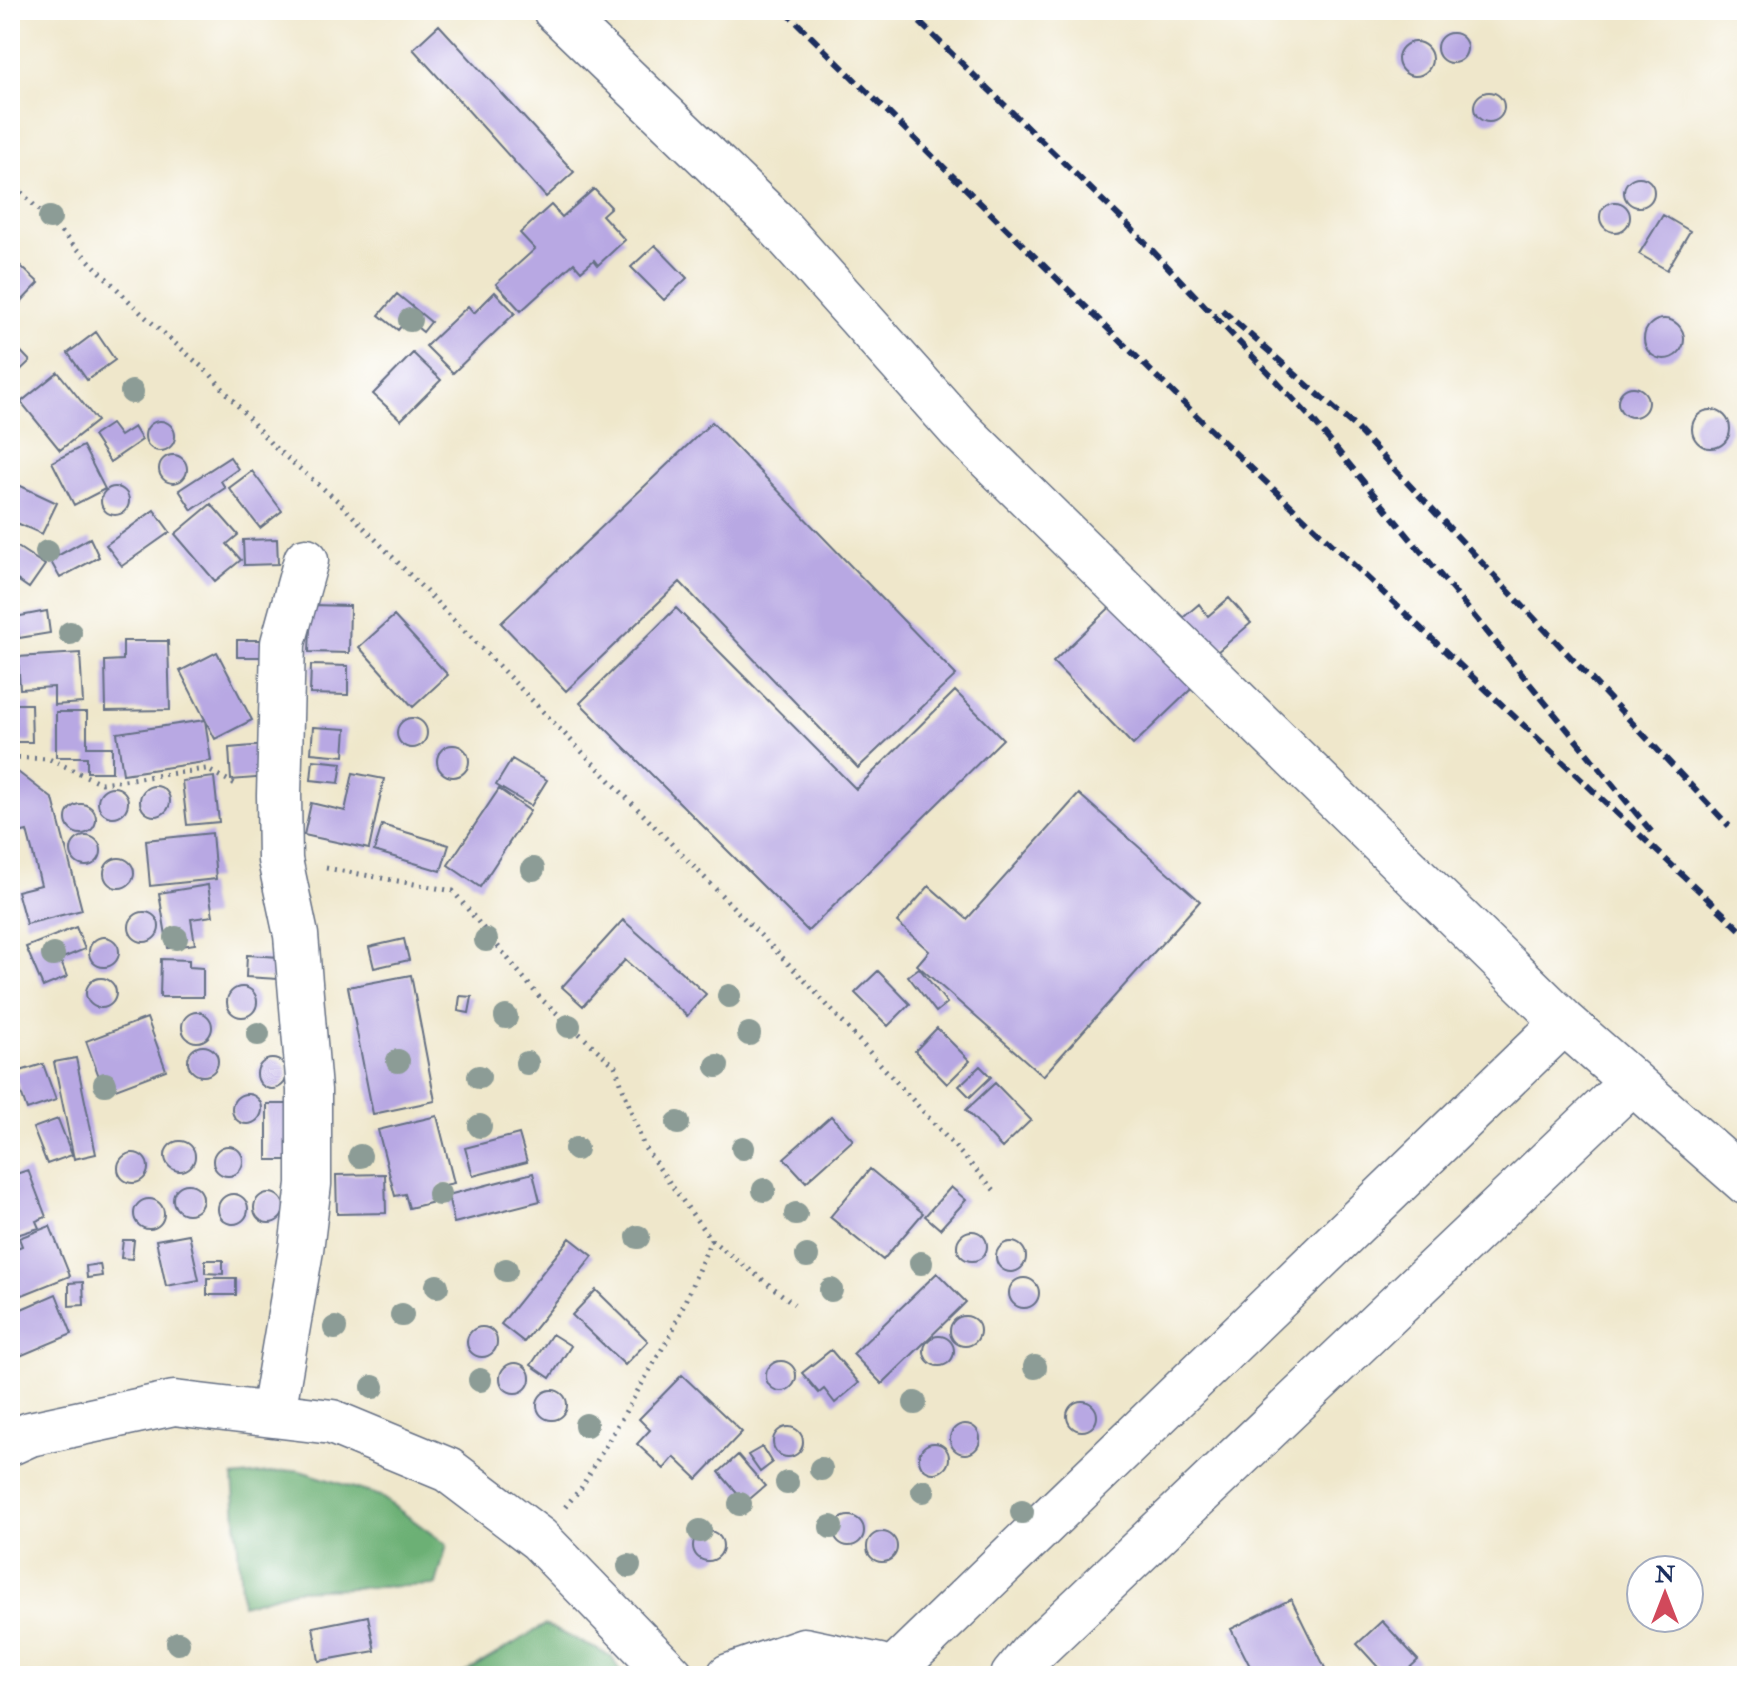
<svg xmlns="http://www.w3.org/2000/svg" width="1757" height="1686" font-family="'IM FELL Double Pica',serif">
<rect width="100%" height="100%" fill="#fff"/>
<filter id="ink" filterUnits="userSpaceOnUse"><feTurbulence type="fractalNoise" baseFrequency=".0125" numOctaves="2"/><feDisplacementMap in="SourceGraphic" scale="16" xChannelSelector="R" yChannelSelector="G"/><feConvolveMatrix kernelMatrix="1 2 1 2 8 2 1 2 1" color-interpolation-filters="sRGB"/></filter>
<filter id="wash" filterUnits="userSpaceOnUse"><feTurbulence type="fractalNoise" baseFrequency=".006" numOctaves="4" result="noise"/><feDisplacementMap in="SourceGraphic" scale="32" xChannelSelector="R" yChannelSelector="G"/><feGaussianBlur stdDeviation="1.8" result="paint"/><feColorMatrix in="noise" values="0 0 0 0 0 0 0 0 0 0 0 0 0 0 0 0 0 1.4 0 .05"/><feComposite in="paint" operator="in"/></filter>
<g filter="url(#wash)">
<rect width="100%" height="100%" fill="#efe7cb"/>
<!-- forest -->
<path fill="#6cb075" stroke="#44706a" stroke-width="2" d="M297,1470L380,1496L447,1545L436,1585L294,1590L242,1605L233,1477Z
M545,1625L611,1656L623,1676H459Z"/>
<g id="blocks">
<!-- building -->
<path fill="#b8a8e3" d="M439,25L574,172L546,197L413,49Z
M1437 48a15 15 0 1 1 30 0a15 15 0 1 1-30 0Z
M1398 59a17 17 0 1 1 34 0a17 17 0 1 1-34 0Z
M1474 107a15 15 0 1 1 30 0a15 15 0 1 1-30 0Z
M1624 192a15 15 0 1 1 30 0a15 15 0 1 1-30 0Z
M594,189L611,207L602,215L625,240L598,265L594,260L581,271L574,263L521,311L496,284L535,249L520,233L551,205L562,217Z
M1600 217a15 15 0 1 1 30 0a15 15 0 1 1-30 0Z
M1663,215L1690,231L1667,270L1639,254Z
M655,245L687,278L664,300L631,267Z
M11,257L39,283L15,308L10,303Z
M495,292L515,313L453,373L426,346L468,306L474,313Z
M397,294L431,322L423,332L407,319L398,330L379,315Z
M1644 339a20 20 0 1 1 40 0a20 20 0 1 1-40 0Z
M96,332L115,360L87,380L68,353Z
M10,340L30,361L10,380Z
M413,353L441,380L401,420L373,394Z
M58,372L97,421L60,450L21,402Z
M1618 402a15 15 0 1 1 30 0a15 15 0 1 1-30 0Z
M1692 429a19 19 0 1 1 38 0a19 19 0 1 1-38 0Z
M145 436a15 15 0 1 1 30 0a15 15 0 1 1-30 0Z
M712,422L956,675L858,768L680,582L566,691L501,623Z
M111,424L120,436L134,427L142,440L110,462L93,436Z
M83,446L105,489L74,505L52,462Z
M159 469a14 14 0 1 1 28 0a14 14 0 1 1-28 0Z
M230,457L238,469L221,481L225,488L192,510L179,490Z
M252,471L282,511L260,528L229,488Z
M10,481L57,503L42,534L10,520Z
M101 501a14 14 0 1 1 28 0a14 14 0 1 1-28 0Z
M211,504L238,535L227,544L241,560L215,581L175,534Z
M154,510L170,532L122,566L106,545Z
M90,538L99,557L60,578L50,560Z
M277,539L278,564L244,565L243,540Z
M10,542L45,565L29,588L10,575Z
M1129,589L1214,667L1133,745L1053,662Z
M1229,598L1251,623L1210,658L1178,622L1199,604L1208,616Z
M311,605L350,606L349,653L309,652Z
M676,608L856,789L955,691L1003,739L808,931L580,703Z
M47,611L50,633L19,638L15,617Z
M394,616L448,675L413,707L359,647Z
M237,640H264V657H237Z
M123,641H168L170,710L106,711L105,661L123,660Z
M217,652L252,720L215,739L180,671Z
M80,653L83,703L54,705V687L20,689L18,657Z
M311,665L348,666V695L310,694Z
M10,704H31L32,742H10Z
M56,712H87V747H112V772H87V757H56Z
M397 733a15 15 0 1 1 30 0a15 15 0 1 1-30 0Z
M205,720L211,761L123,774L117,733Z
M313,727L346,729L344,756L311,753Z
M437 761a16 16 0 1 1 32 0a16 16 0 1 1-32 0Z
M266,745L268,777L231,780L229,748Z
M512,759L547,780L531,806L496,785Z
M313,760L342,763L339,783L311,780Z
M10,766L53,799L82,910L26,924L17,891L41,885L27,831L10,835Z
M353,773L384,779L369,849L304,835L311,803L345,811Z
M214,777L219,822L187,825L182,781Z
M140 801a15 15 0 1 1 30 0a15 15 0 1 1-30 0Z
M98 802a15 15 0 1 1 30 0a15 15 0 1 1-30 0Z
M499,789L530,811L480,887L448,865Z
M1079,794L1200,901L1043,1076L917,965L929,951L897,922L929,886L967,919Z
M66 819a15 15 0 1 1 30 0a15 15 0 1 1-30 0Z
M382,825L449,845L441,871L374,851Z
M212,833L216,879L150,886L146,840Z
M71 851a15 15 0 1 1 30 0a15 15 0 1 1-30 0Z
M104 873a15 15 0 1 1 30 0a15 15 0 1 1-30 0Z
M208,885L213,916L191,919L195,944L168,948L159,893Z
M129 927a15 15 0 1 1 30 0a15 15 0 1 1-30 0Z
M623,920L706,994L687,1016L625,960L583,1006L562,987Z
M76,927L85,949L60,959L67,977L43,987L26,947Z
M89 952a15 15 0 1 1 30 0a15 15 0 1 1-30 0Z
M404,939L409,960L374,968L369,947Z
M247,955L280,957L278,979L246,977Z
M161,959L189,960V967L203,968V997H160Z
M919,968L947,1003L936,1012L908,976Z
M878,971L910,1004L888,1026L855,993Z
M411,975L435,1101L373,1114L348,987Z
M86 993a15 15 0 1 1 30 0a15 15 0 1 1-30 0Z
M227 1002a15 15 0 1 1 30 0a15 15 0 1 1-30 0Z
M460,996L472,997L469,1013L458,1011Z
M182 1027a15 15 0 1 1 30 0a15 15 0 1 1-30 0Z
M147,1018L166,1070L105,1093L86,1041Z
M937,1028L970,1061L947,1084L915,1051Z
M188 1061a15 15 0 1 1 30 0a15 15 0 1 1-30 0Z
M76,1058L96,1154L74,1159L54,1062Z
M257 1074a15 15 0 1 1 30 0a15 15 0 1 1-30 0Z
M43,1064L56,1100L27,1110L14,1073Z
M980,1066L991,1077L970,1097L959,1086Z
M995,1083L1031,1120L1002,1148L966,1110Z
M232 1109a15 15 0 1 1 30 0a15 15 0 1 1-30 0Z
M267,1104H297V1160H267Z
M437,1116L454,1183L440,1186L443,1200L409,1208L405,1194L395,1196L378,1130Z
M831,1116L853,1140L806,1182L784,1158Z
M58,1119L72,1155L47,1164L33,1128Z
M519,1134L527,1162L473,1176L465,1148Z
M165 1156a15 15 0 1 1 30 0a15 15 0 1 1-30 0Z
M213 1161a15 15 0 1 1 30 0a15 15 0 1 1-30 0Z
M118 1168a15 15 0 1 1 30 0a15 15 0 1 1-30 0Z
M870,1169L923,1213L883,1260L830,1217Z
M28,1170L46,1217L36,1221L39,1228L17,1235L15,1228L10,1229V1176Z
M533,1173L540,1201L454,1223L448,1195Z
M385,1174L386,1213L337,1214L336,1175Z
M173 1199a15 15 0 1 1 30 0a15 15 0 1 1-30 0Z
M951,1187L966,1200L940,1229L925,1216Z
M254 1208a15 15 0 1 1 30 0a15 15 0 1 1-30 0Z
M218 1209a15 15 0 1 1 30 0a15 15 0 1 1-30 0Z
M134 1214a15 15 0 1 1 30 0a15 15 0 1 1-30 0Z
M50,1226L70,1276L10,1300V1251L22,1246L19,1238Z
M957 1246a15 15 0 1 1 30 0a15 15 0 1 1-30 0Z
M189,1234L199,1280L166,1286L156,1240Z
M570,1238L593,1256L524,1342L501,1324Z
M123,1240H134L132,1259L121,1258Z
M996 1257a15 15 0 1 1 30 0a15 15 0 1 1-30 0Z
M205,1260H223V1274L205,1273Z
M100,1264L102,1276L87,1278L86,1266Z
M937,1273L966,1302L882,1384L853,1354Z
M1009 1293a15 15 0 1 1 30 0a15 15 0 1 1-30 0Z
M207,1278H236V1295H207Z
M83,1282L84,1305L69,1306V1283Z
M596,1290L648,1341L625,1365L572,1315Z
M56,1294L72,1334L20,1356L10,1332V1314Z
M950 1331a15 15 0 1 1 30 0a15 15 0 1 1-30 0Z
M467 1342a15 15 0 1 1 30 0a15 15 0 1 1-30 0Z
M552,1334L571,1346L550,1378L531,1365Z
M924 1351a15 15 0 1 1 30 0a15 15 0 1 1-30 0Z
M831,1350L859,1383L835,1403L824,1389L819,1393L802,1373Z
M766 1376a15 15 0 1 1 30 0a15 15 0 1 1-30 0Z
M500 1378a15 15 0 1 1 30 0a15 15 0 1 1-30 0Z
M682,1375L742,1432L697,1479L674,1457L664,1469L637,1444L650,1430L639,1419Z
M537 1405a15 15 0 1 1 30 0a15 15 0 1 1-30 0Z
M1067 1416a15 15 0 1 1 30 0a15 15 0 1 1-30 0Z
M950 1439a15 15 0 1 1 30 0a15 15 0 1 1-30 0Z
M773 1442a15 15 0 1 1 30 0a15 15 0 1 1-30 0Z
M919 1458a15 15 0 1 1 30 0a15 15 0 1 1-30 0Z
M762,1447L772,1463L760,1472L748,1455Z
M738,1455L765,1486L745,1503L719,1472Z
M834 1531a15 15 0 1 1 30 0a15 15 0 1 1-30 0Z
M693 1546a15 15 0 1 1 30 0a15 15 0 1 1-30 0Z
M867 1547a15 15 0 1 1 30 0a15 15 0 1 1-30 0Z
M1291,1599L1329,1676H1255L1231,1629Z
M368,1616L375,1651L319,1661L313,1627Z
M1382,1621L1418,1660L1401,1676H1386L1357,1644Z"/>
</g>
</g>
<g filter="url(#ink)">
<use href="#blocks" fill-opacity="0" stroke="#656f84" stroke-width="2"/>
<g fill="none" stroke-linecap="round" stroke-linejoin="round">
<!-- minor casing -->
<g stroke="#656f84" stroke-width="47">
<path id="minor" d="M555,10L772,219L960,430L1216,681L1564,1022L1747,1183
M273,1413L301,1250L309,1184V1090L296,935L280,860L279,795L283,643L306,560
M10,1443L30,1434L174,1403L332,1422L448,1470L539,1539L672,1676
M889,1674L1564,1022
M729,1676L804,1650L880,1666L891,1676
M1013,1676L1031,1654C1230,1462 1433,1274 1632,1082"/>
</g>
<!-- path -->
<path stroke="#656f84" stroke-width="5" stroke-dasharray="2 6" stroke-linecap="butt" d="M10,181L142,314L211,375L273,446L339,502L808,984L994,1190
M10,757L49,759L101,783L206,769L239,786
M326,868L453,891L540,998L615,1066L644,1147L711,1240L672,1332L581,1488L565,1507
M711,1240L794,1304"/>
<!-- minor -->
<use href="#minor" stroke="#fff" stroke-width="44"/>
<!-- rail -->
<path stroke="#1b2f5e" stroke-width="6" stroke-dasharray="12 6" stroke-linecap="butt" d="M784,10L1213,432L1747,936
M907,10L1131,228L1311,418L1655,836
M1222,310L1353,425L1729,826"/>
</g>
<!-- trees -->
<g fill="#8c9c96">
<circle cx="50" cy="218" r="12"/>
<circle cx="410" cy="320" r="12"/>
<circle cx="132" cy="392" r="12"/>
<circle cx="47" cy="552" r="12"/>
<circle cx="70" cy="633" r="12"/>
<circle cx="533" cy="869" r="12"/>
<circle cx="176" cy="938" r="12"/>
<circle cx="486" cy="940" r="12"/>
<circle cx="53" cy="955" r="12"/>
<circle cx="729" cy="996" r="12"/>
<circle cx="506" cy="1017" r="12"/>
<circle cx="569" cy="1026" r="12"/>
<circle cx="258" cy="1034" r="12"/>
<circle cx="749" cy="1034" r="12"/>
<circle cx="398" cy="1061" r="12"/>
<circle cx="527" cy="1063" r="12"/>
<circle cx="717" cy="1066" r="12"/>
<circle cx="479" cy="1077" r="12"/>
<circle cx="105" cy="1084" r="12"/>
<circle cx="678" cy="1123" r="12"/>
<circle cx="480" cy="1126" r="12"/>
<circle cx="743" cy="1148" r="12"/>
<circle cx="576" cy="1149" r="12"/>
<circle cx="360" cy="1156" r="12"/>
<circle cx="764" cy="1190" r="12"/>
<circle cx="439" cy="1194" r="12"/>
<circle cx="796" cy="1214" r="12"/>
<circle cx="638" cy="1237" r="12"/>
<circle cx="807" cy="1256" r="12"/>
<circle cx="921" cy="1263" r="12"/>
<circle cx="506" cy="1270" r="12"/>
<circle cx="437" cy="1286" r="12"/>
<circle cx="831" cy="1290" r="12"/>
<circle cx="402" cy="1315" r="12"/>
<circle cx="335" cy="1328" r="12"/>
<circle cx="1035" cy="1367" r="12"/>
<circle cx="480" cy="1380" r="12"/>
<circle cx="373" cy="1387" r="12"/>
<circle cx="915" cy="1403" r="12"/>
<circle cx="586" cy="1425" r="12"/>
<circle cx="821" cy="1469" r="12"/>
<circle cx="787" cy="1483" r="12"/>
<circle cx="923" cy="1491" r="12"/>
<circle cx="740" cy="1504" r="12"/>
<circle cx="1022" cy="1512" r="12"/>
<circle cx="831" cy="1527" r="12"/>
<circle cx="700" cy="1531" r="12"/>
<circle cx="629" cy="1566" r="12"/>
<circle cx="178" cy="1643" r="12"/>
</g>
</g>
<!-- margin -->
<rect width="1757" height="1686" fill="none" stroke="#fff" stroke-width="40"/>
<!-- north arrow -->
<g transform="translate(1665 1594)"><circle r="38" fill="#ffffff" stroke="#a4acbf" stroke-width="2"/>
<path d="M0-6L14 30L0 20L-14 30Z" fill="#d1495b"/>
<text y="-12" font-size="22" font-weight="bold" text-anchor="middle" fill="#1b2f5e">N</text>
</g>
</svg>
